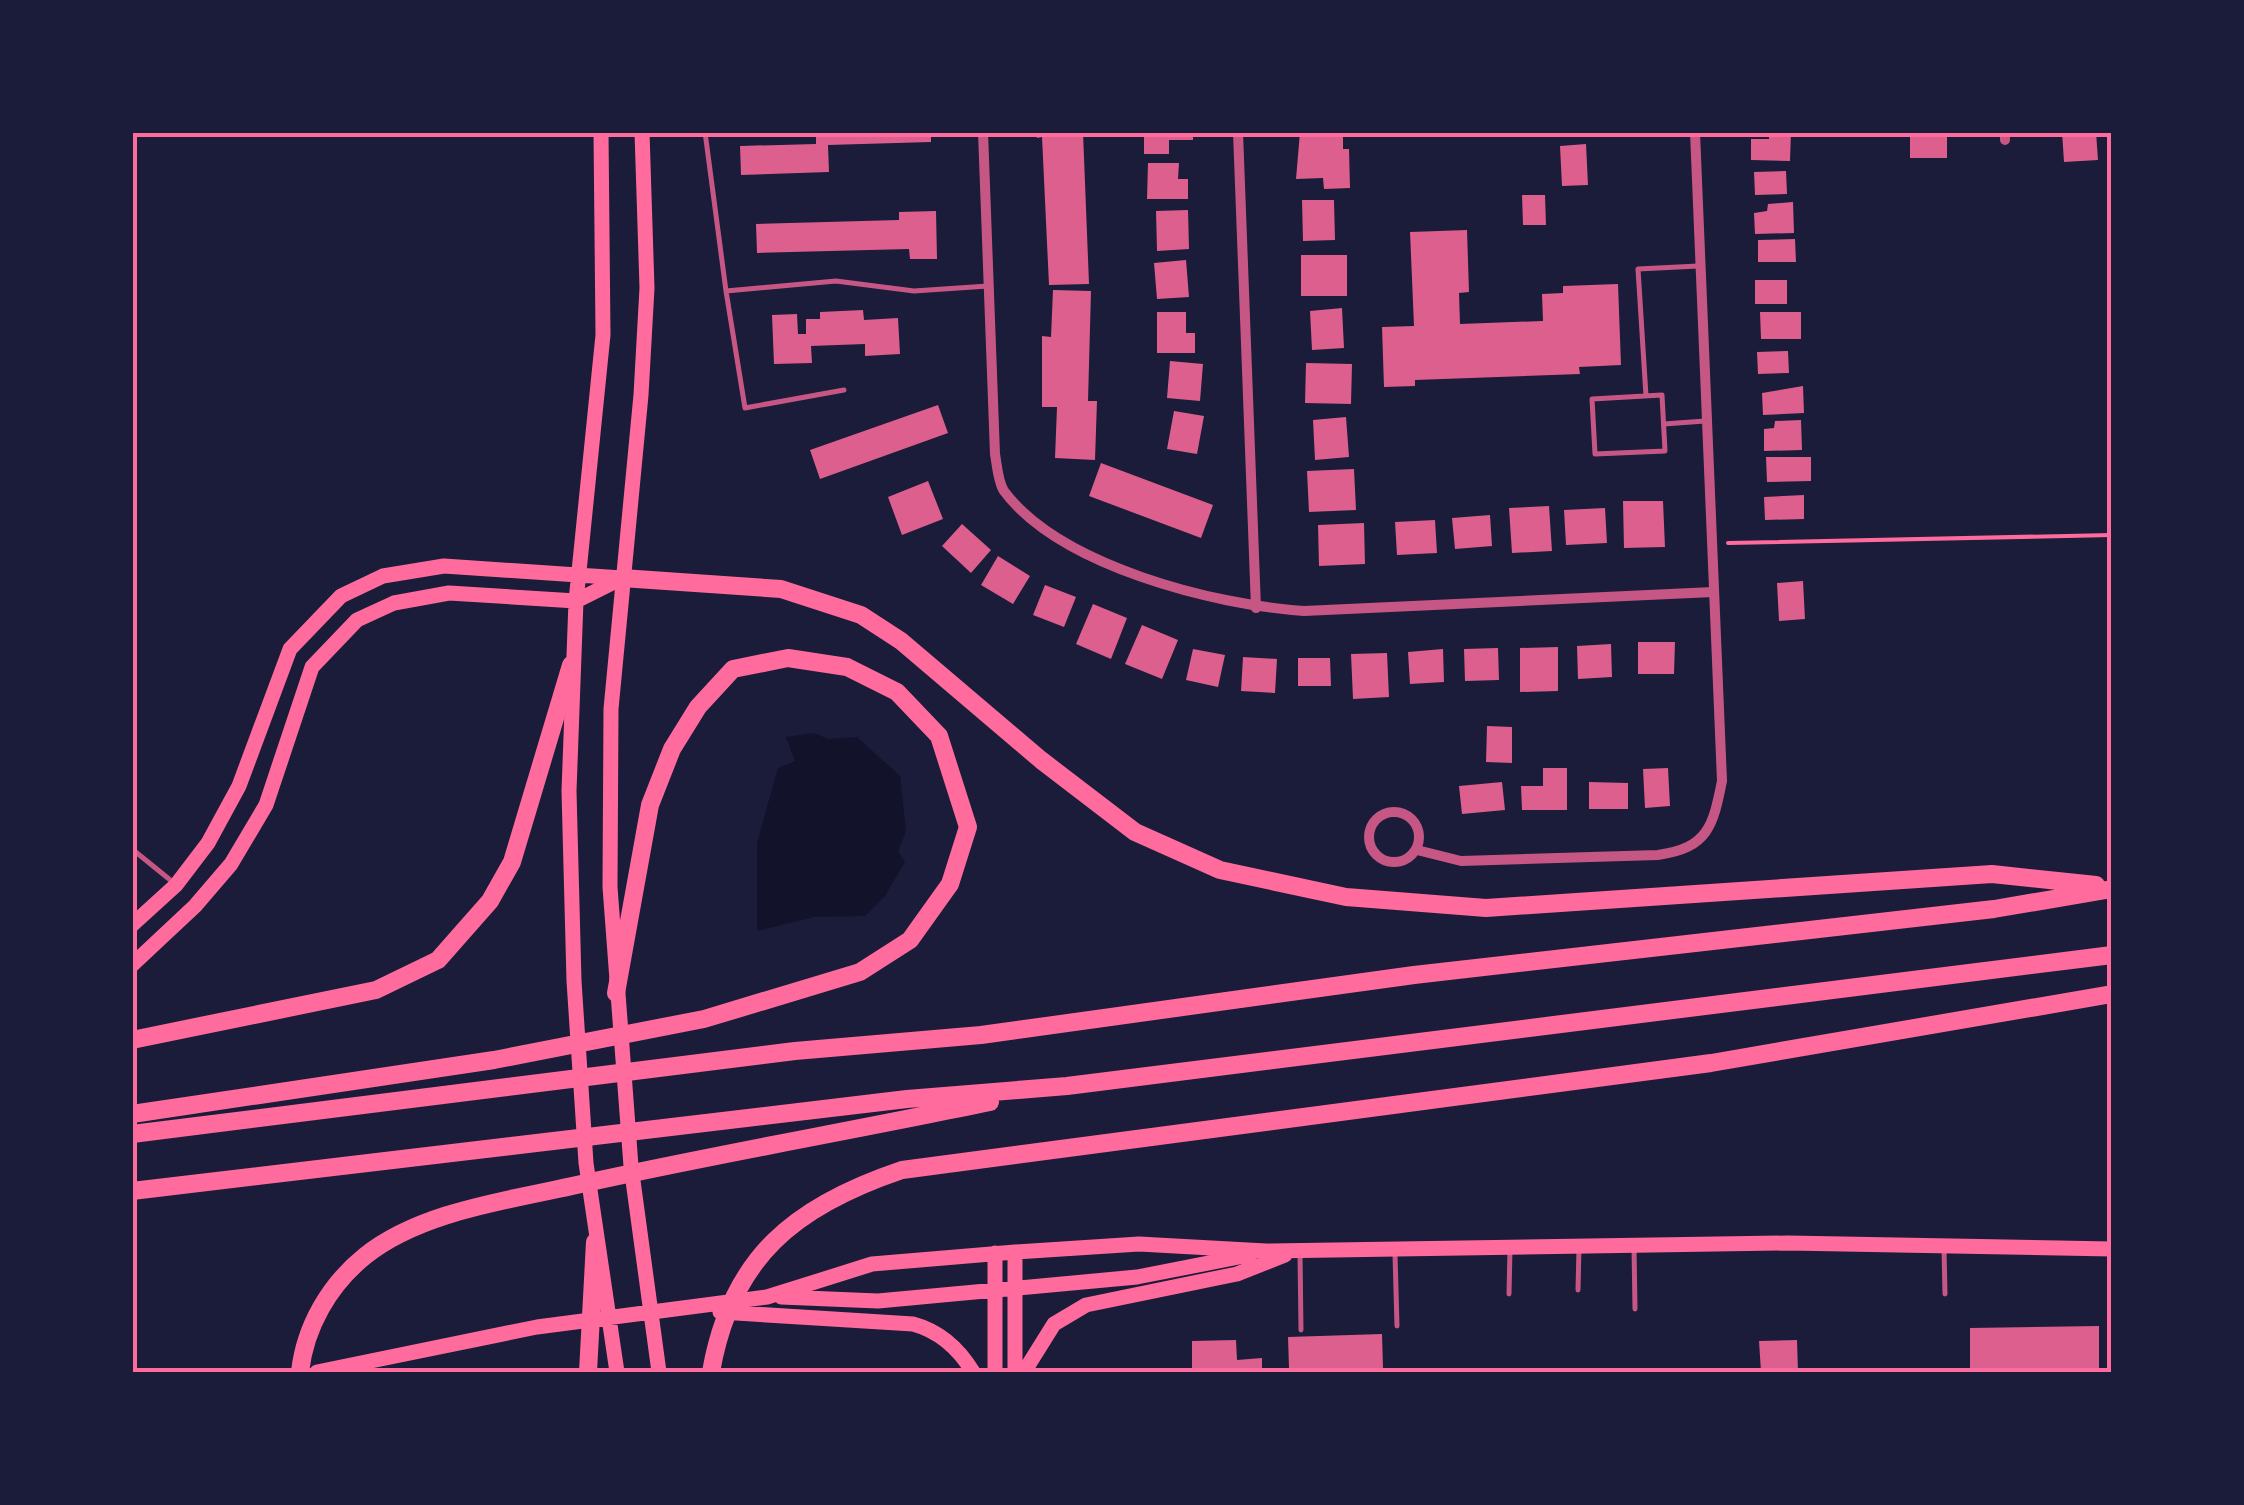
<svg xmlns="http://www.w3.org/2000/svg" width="2244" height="1505" font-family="'DM Sans',sans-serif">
<rect width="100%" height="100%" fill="#1b1b3a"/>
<!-- water -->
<path fill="#12122b" d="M814,733L828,739L857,737L900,776L906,831L898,851L905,862L885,896L865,916L814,917L757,931V843L778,768L795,761L786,737Z"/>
<!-- building -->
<path fill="#dd5f8e" d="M816,132H931V142L828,145L829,172L741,175L740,146L816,144Z
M1037,132H1083L1089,284L1049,285L1042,137L1037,138Z
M1144,132H1193V140H1169V154H1144Z
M1300,132H1343V149H1349L1350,188L1324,189L1323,178L1296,179Z
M1769,132H1791L1790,161L1751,160V139H1769Z
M1910,132H1947V158H1910Z
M2062,132H2096L2098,160L2064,162Z
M1586,144L1588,185L1562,186L1560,146Z
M1148,163H1179L1178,179H1188V199H1147Z
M1786,171L1787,194L1755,195L1754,172Z
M1522,195H1545L1546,225H1523Z
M1302,200H1334L1335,240L1303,241Z
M1793,202L1794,233L1755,234L1754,213L1767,211L1768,204Z
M1188,210L1189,249L1157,251L1156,211Z
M936,211L937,259H910L909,249L757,253L756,224L899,220V212Z
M1467,230L1469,292L1459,293L1460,324L1543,321L1542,294L1563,293V286L1618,284L1621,365L1579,367L1580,374L1415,380V386L1384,387L1382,327L1414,326L1410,232Z
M1795,239L1796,262H1758V240Z
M1301,255H1347V296H1301Z
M1186,260L1189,297L1157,299L1154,263Z
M1755,280H1787V304H1755Z
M1053,290L1091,291L1088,401H1097L1095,460L1055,458L1057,407H1042V336L1051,337Z
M1342,308L1344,348L1312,350L1310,311Z
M863,310L864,320L898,318L900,354L865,356V344L811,346L812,363L774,364L772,315L797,314L798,334H806V319H820V312Z
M1157,312H1186V333H1195V353H1157Z
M1760,312H1801V339H1761Z
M1788,351L1789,373L1758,374L1757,352Z
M1170,361L1203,364L1200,401L1167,398Z
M1306,363L1352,364L1351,404L1305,403Z
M1803,386L1804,413L1763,415L1762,393Z
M938,405L948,433L820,479L810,450Z
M1174,411L1204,416L1197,454L1167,449Z
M1346,417L1349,457L1315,460L1313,420Z
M1801,420L1802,450L1764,451V429L1774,428L1775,421Z
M1766,457H1811V481L1767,482Z
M1101,463L1213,505L1201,538L1089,496Z
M1354,469L1356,510L1309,512L1307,471Z
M928,481L943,519L902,535L888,497Z
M1804,495V519L1765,520L1764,497Z
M1623,501H1663L1665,547L1624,548Z
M1549,506L1552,551L1512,553L1509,508Z
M1605,508L1607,543L1566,545L1564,510Z
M1490,515L1492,546L1455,549L1452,518Z
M1435,520L1437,553L1397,555L1395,522Z
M1364,523L1365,564L1319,566L1318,525Z
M962,524L991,550L971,573L942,546Z
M998,556L1030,576L1013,604L981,585Z
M1803,581L1805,619L1779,621L1777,583Z
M1045,585L1076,597L1064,627L1033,615Z
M1093,604L1127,618L1111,659L1076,644Z
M1142,625L1178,640L1162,679L1125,664Z
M1638,642H1675L1674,674H1638Z
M1611,644L1612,677L1578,679L1577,646Z
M1558,647V691L1520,692V648Z
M1498,648L1499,680L1465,681L1464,649Z
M1193,649L1225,655L1218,687L1186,680Z
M1443,649L1444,682L1410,684L1408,652Z
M1387,653L1389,697L1353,699L1351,654Z
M1243,657L1277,659L1275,693L1241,691Z
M1298,658H1330L1331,686H1298Z
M1487,726L1512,727V763L1486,762Z
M1543,768H1567V810H1522L1521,786H1543Z
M1668,768L1670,806L1645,808L1643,769Z
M1502,782L1505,810L1462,814L1459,786Z
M1589,782L1628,783V809H1589Z
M2099,1326V1372H1970V1328Z
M1382,1334L1383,1368H1363V1372L1289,1368L1288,1337Z
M1236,1340L1237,1360L1262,1358V1372H1192V1341Z
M1797,1340L1798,1372H1761L1759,1341Z"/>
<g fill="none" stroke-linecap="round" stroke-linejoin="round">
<!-- path -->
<path stroke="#ff6b9d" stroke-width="4" d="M1728,543L2112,535"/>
<!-- service -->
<path stroke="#c65784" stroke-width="5" d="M705,132L726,291L836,281L914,291L988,286
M726,291L745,408L844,390
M1662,395L1665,451L1595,454L1592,399Z
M1646,396L1638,269L1698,266
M1664,424L1705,421
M132,849L174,883
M1634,1247L1635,1309
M1944,1249L1945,1294
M1300,1253L1301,1330
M1395,1254L1397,1326
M1578,1290L1579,1248
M1509,1294L1510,1249"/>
<!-- minor -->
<path stroke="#c65784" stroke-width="10" d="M983,132L995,454C997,465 998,482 1004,491C1060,566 1214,605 1304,611L1713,592
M1238,132L1256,608
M2005,132V140
M1369 837a25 25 0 1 1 50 0a25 25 0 1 1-50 0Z
M1417,850L1461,861L1658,855C1708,848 1713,826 1722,781L1695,132"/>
<!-- secondary -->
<path stroke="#ff6b9d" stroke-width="15" d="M601,132L603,335L576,601L569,791L574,981L586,1163L617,1372
M642,132L647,288L641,395L611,709L610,887L631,1166L659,1372
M132,925L176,885L208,843L239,786L290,649L341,596L383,576L444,566L622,578
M132,965L195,906L231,864L266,805L312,667L357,620L394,603L449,593L576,601L622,578
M1015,1252V1372
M781,1297L878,1301L1137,1277L1249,1255
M720,1312L913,1324C939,1331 959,1349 973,1372
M317,1372L537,1327L767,1297L872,1264L1015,1252L1139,1244L1266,1251L1788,1243L2112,1249
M995,1372V1253
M1024,1372L1054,1324L1086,1305L1237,1274L1285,1255"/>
<!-- motorway -->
<path stroke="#ff6b9d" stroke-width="18" d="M622,578L781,589L861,615L901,641L1041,760L1135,832L1220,870L1346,897L1486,908L1992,874L2096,885
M132,1040L376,990L438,960L490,901L512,862L571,665
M132,1114L494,1060L704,1019L860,972L910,940L950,884L968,827L939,736L897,692L847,667L788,658L733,669L698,707L672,749L650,805L616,993
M132,1134L795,1051L981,1035L1414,975L1994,909L2112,889
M132,1191L907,1099L1067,1086L2112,955
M300,1372C305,1327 329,1285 365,1256C420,1212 505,1201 572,1186C711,1155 851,1131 990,1102
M588,1372L595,1242
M711,1372C731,1257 795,1206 902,1170L1711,1063L2112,994"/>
</g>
<!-- border -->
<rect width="2244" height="1505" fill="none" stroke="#1b1b3a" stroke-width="270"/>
<rect x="135" y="135" width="1974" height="1235" fill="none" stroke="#ff6b9d" stroke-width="4"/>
</svg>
